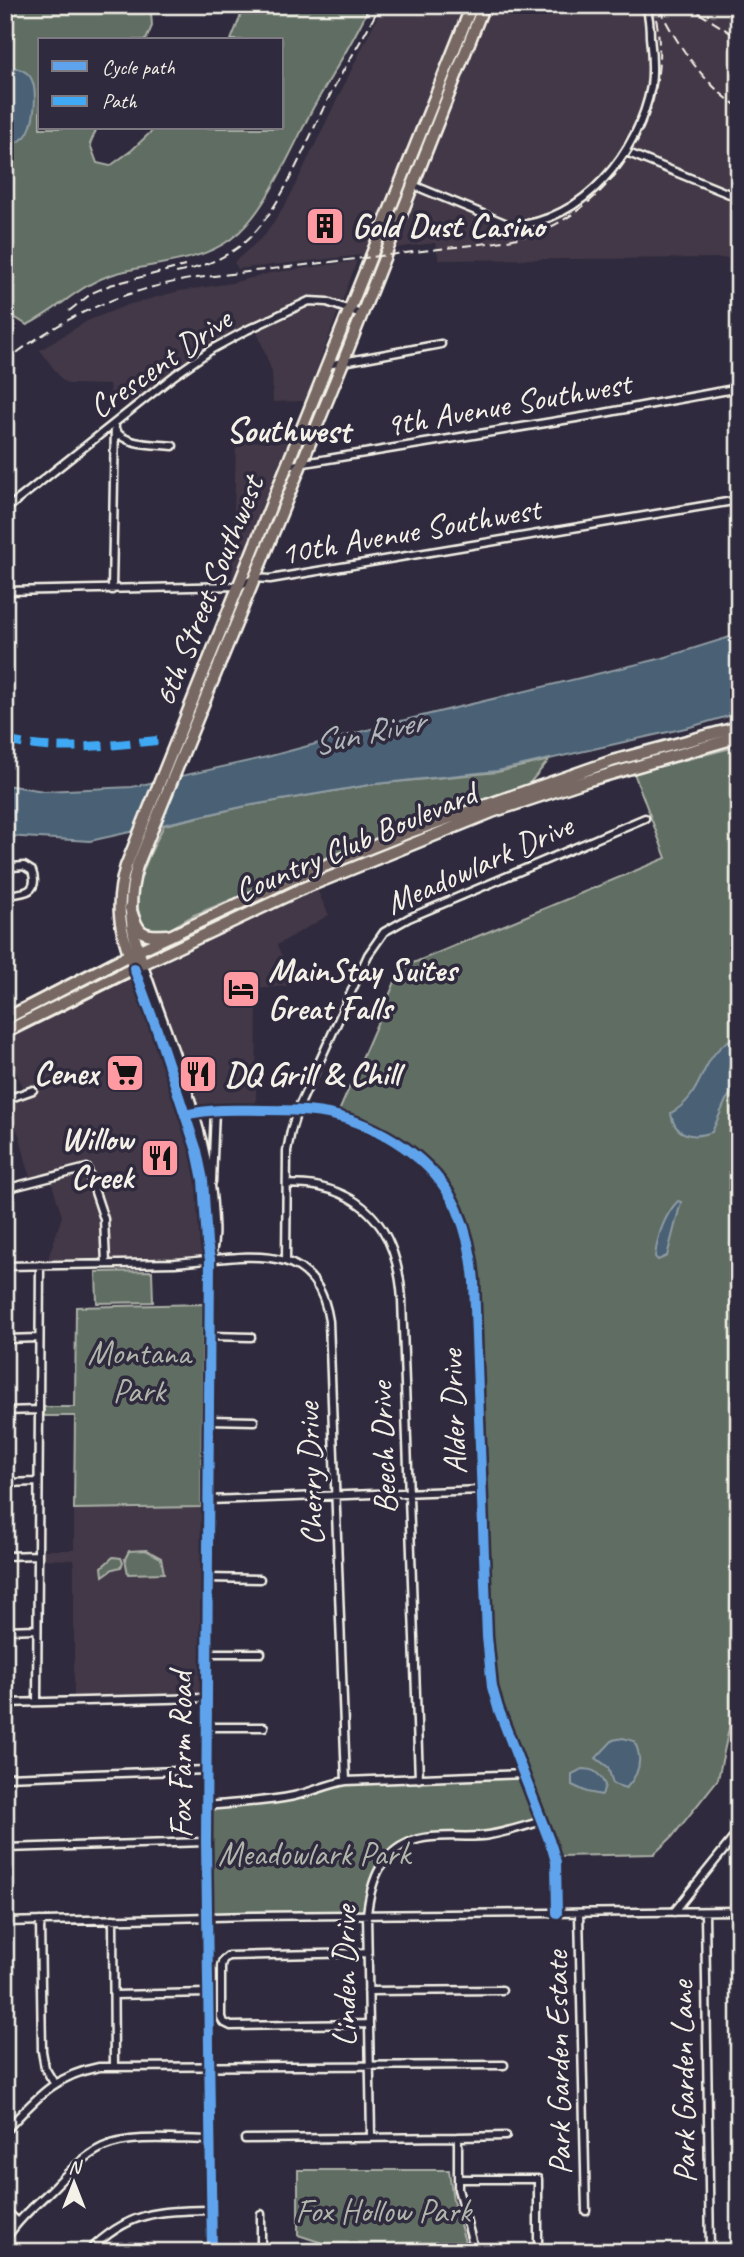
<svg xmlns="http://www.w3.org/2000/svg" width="744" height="2257" font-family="Caveat,sans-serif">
<rect width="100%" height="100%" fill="#2f2a3d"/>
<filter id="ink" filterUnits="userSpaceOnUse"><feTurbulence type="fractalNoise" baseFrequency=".0143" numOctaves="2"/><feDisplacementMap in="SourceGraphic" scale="14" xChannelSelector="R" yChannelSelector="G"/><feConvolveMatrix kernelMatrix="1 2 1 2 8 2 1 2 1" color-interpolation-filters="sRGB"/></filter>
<g filter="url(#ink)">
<!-- built -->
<path fill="#423846" d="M383,5H472L372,254L238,269L234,262L265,235L288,200Z
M484,5H739V258L439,260L435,243L387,249Z
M357,261L305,401L273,402L272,372L255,326L212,349L134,409L111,395L109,385L68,384L62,380L40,350L87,321L127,305L179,291L231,283L270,273Z
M236,441L287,442L286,466L239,586H232Z
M314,883L329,915L277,945L293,980L286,986L257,989L256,1110L194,1112L143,964Z
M136,975L197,1151L210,1259L49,1265V1256L62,1216L50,1178L31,1182L20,1137L5,1105V1100L21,1093L23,1087L5,1050V1038Z
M201,1507L208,1653L207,1698L74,1701V1560L42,1559V1550H74V1509Z"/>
<!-- green -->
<path fill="#606d63" stroke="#aaafa6" stroke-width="2" d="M5,5H132L151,12L152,26L146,40H40V128H97L90,144L97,163L110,166L132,150L155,128H282V40H231L245,5H370C354,41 332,74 313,108C293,146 265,215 231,239C197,264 153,262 114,274C80,284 58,310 27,325L5,311Z
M739,746V1463L732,1510V1574L739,1628V1683L718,1779L672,1837L654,1854L560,1856L542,1821L488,1835L417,1839L393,1852L376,1872L367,1914L207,1916L206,1806L290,1797L330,1783L523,1774L492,1687L474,1281L456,1207L423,1162L382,1133L337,1116L401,968L666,858L634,773Z
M549,760L528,785L289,876L194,915L163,933H148C123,898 148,859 164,825L246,806L375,784L497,772Z
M152,1271L153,1302L97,1303L96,1272Z
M203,1304L201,1507L74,1509L75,1416H44V1407H75L76,1307Z
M146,1550L161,1558L164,1573L128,1574L125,1559L129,1551Z
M113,1557L121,1558L123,1563L121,1567L113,1569L103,1576L102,1567Z
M298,2170H449L453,2201L468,2252H350L298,2235Z"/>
<!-- water -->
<path fill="#4a6174" stroke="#8e9ba2" stroke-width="2" d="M12,67C20,69 27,71 31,78C38,91 35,126 25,137C20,142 12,144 5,146V70Z
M739,634V713L690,727L497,771L375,784L246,806L90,841L5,836V785L44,791L132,787L267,757L401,721L663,658Z
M731,1039L739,1040V1061H732L729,1070L739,1076L736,1087L726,1100L712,1132C693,1139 674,1136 671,1113C706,1094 697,1060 731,1039Z
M678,1201L681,1202L667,1256L658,1260L655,1257C657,1238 664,1215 678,1201Z
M739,1463V1628L732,1574V1510Z
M623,1738L634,1741C643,1758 640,1774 626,1788L613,1784L608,1767L596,1758L613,1740Z
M582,1769C595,1769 599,1773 605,1785L602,1795L587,1792L572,1785V1774Z"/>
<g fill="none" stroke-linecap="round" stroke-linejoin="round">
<!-- minor casing -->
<g stroke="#f4f1e8" stroke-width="11">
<path id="minor" d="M626,152L739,198
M413,185L512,226C583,222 639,152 651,86C653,70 652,53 650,37C650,26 649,16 646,5
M327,365L441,344
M116,431C127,446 155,444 173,446
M286,466L588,416L739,388
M5,510L175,375L212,349L247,330L309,301L327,302L361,314
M112,590L115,423
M5,591L239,586L255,578L270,579L739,500
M5,880L12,867L24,866L32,871C40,894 22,893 5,895
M5,1100L33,1090
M190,1113C214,1108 240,1110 264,1110C286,1110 307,1110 328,1114C381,1125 434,1159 457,1209C467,1232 472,1257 474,1281L487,1637L492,1687L498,1708L552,1848L556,1862L557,1913
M212,1182L215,1110
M287,1184C298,1185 309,1184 320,1187C378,1200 398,1245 402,1299L419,1779
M5,1189L87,1168L104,1219L106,1263
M286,1261L287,1151L291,1131L297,1111L368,955L384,932L409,918L645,818
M5,1266L175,1263C238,1259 316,1234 329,1321L346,1781
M210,1336L251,1337
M5,1339L39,1338
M5,1411L38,1410
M209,1420L254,1421
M5,1483L38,1482
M209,1500L482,1490
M5,1556L37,1555
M208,1578L260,1579
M5,1630L36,1629
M208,1653H261
M37,1702L40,1265
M5,1703L207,1698
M206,1727H264
M5,1777L207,1770
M206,1806C235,1803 265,1802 294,1796C312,1792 328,1784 346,1781L523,1774
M5,1848L206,1842
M674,1912L739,1831
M705,1912L710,2252
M579,1913L586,2211
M113,1919L114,2067
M40,1921L42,2051L45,2068L54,2083
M5,1922L252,1916L739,1911
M367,1953L228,1956L223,1960L221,1966V2017L223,2022L231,2026L369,2024
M368,1991L502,1990
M114,1995L208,1993
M5,2131C36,2099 53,2076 99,2067L504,2065
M371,2136L367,1914C371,1880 381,1849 419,1839C441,1833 466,1839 489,1835C507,1832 525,1826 542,1821
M458,2137L506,2136
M245,2139L458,2137V2189L475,2252
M458,2179H538V2252
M5,2210L18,2222
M261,2214V2252
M5,2240C17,2221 33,2207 49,2192C65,2176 82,2157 103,2147C132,2134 178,2140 211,2140
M88,2252C129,2211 157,2211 212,2210"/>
</g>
<!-- tertiary casing -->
<g stroke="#f4f1e8" stroke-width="12">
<path id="tertiary" d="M143,964C169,1042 209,1130 213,1212C214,1227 215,1240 211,1255
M134,968L157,1030L197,1151L203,1180L207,1243L210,1259L206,1842L212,2252"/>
</g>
<!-- primary casing -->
<g stroke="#f4f1e8" stroke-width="15">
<path id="primary" d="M143,964C130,931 127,901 137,866L343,362L484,5
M134,968C120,930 114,906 126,866L472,5"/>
</g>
<!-- trunk casing -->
<g stroke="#f4f1e8" stroke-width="15">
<path id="trunk" d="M130,908C138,931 139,937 166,935
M129,955L294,878L407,833L612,761L739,727
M134,968L299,890L492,812L586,781L739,737"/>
</g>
<!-- motorway casing -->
<g stroke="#f4f1e8" stroke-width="16">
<path id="motorway" d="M5,1019L129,955
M5,1032L134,968"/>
</g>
<!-- minor -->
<use href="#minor" stroke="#2f2a3d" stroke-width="6"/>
<!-- tertiary -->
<use href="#tertiary" stroke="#2f2a3d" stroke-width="7"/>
<!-- primary -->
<use href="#primary" stroke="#776864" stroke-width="10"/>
<!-- trunk -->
<use href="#trunk" stroke="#776864" stroke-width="10"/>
<!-- motorway -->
<use href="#motorway" stroke="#776864" stroke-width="10"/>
<!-- rail -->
<path stroke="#f4f1e8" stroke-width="2" stroke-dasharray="10 5" stroke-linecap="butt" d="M686,5L739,38
M659,8C677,44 704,85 739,107
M176,273C199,268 221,260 240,246C280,215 305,144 328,99C344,67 364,38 380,5
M69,311L92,293L110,285L185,266
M5,362C62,316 125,289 197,278L497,242C513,239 530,236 544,230C629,192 677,94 653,5"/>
<!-- quiet -->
<path stroke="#3fa9f5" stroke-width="9" stroke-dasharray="18 9" stroke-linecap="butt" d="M5,740C51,753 114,745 161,740"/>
<!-- cycleway casing -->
<g stroke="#2f2a3d" stroke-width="15">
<path id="cycleway" d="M134,968L157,1030L197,1151L203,1180L207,1243L210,1259L206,1842L212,2252
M185,1115C211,1108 238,1110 264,1110C286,1110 307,1110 328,1114C381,1125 434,1159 457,1209C467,1232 472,1257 474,1281L487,1637L492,1687L498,1708L552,1848L556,1862L557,1913"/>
</g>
<!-- cycleway -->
<use href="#cycleway" stroke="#60a3ed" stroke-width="10"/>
</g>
</g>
<!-- icons -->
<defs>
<g id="building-square" transform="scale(2.0125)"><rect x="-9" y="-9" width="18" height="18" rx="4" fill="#ff9aa2" stroke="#2f2a3d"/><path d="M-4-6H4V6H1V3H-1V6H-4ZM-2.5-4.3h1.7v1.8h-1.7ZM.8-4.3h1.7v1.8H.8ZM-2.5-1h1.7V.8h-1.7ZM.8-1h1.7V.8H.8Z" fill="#111"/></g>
<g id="hotel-square" transform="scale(2.0125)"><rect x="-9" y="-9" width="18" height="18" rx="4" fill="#ff9aa2" stroke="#2f2a3d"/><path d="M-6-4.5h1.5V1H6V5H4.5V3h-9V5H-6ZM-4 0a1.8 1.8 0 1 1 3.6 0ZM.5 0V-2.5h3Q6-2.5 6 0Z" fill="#111"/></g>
<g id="supermarket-square" transform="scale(2.0125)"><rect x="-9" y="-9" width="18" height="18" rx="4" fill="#ff9aa2" stroke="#2f2a3d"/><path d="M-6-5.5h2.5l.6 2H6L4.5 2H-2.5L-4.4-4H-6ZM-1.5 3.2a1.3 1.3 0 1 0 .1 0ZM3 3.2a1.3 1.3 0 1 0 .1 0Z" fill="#111"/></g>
<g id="restaurant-square" transform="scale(2.0125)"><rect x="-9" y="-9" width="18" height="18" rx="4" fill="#ff9aa2" stroke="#2f2a3d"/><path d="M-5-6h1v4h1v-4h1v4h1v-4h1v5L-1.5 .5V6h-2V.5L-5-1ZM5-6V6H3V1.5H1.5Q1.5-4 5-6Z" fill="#111"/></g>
</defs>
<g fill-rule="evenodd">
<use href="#building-square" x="325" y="226"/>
<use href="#hotel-square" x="241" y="989"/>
<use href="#supermarket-square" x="125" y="1073"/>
<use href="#restaurant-square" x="198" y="1074"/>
<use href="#restaurant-square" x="160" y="1158"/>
</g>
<g text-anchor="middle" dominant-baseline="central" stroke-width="7" stroke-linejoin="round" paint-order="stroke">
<!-- poi labels -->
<g font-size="33" font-weight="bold" fill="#f4f1e8" stroke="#2f2a3d" text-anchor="start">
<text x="352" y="226">Gold Dust Casino</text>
<text x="268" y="970">MainStay Suites<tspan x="268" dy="38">Great Falls</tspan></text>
<text x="98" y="1073" text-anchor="end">Cenex</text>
<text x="225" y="1074">DQ Grill &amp; Chill</text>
<text x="133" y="1139" text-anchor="end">Willow<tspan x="133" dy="38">Creek</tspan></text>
</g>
<!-- street labels -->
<g font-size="33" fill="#f4f1e8" stroke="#2f2a3d">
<text transform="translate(160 363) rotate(-35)">Crescent Drive</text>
<text transform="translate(508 404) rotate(-10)">9th Avenue Southwest</text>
<text transform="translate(410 531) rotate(-10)">10th Avenue Southwest</text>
<text transform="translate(208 591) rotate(-68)">6th Street Southwest</text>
<text transform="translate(355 842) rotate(-23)">Country Club Boulevard</text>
<text transform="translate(479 864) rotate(-24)">Meadowlark Drive</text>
<text transform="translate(453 1412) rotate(-92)">Alder Drive</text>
<text transform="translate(383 1448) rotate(-92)">Beech Drive</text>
<text transform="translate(310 1474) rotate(-92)">Cherry Drive</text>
<text transform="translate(181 1755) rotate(-90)">Fox Farm Road</text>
<text transform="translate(345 1976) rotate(-90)">Linden Drive</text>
<text transform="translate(558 2063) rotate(-91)">Park Garden Estate</text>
<text transform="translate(683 2082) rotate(-91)">Park Garden Lane</text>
</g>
<!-- park labels -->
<g font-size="33" fill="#b1b6ac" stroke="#2f2a3d">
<text x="139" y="1353">Montana<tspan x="139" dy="38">Park</tspan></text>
<text x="314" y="1854">Meadowlark Park</text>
<text x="383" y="2211">Fox Hollow Park</text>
</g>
<!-- neighbourhood labels -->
<g font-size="35" font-weight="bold" fill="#f4f1e8" stroke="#2f2a3d">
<text x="288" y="430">Southwest</text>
</g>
<!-- water labels -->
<g font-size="35" font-style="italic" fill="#b0b7ba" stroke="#2f2a3d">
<text transform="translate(368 732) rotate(-12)">Sun River</text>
</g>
</g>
<!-- margin -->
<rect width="744" height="2257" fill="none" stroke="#2f2a3d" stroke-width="28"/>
<rect x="14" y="14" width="716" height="2229" fill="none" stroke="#f4f1e8" stroke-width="2.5" filter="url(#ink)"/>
<!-- legend -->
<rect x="38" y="38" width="245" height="91" fill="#2f2a3d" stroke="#7e7a81" stroke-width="2"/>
<rect x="52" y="61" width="35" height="10" fill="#60a3ed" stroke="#7e7a81" stroke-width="2"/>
<text x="102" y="74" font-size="21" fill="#f4f1e8">Cycle path</text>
<rect x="52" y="96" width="35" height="10" fill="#3fa9f5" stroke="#7e7a81" stroke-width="2"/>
<text x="102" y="108" font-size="21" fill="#f4f1e8">Path</text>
<!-- north arrow -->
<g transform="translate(74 2183)" stroke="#2f2a3d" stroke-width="5" paint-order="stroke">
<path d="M0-5L12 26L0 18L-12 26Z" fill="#f4f1e8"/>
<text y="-10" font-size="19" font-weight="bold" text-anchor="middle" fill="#f4f1e8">N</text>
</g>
</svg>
